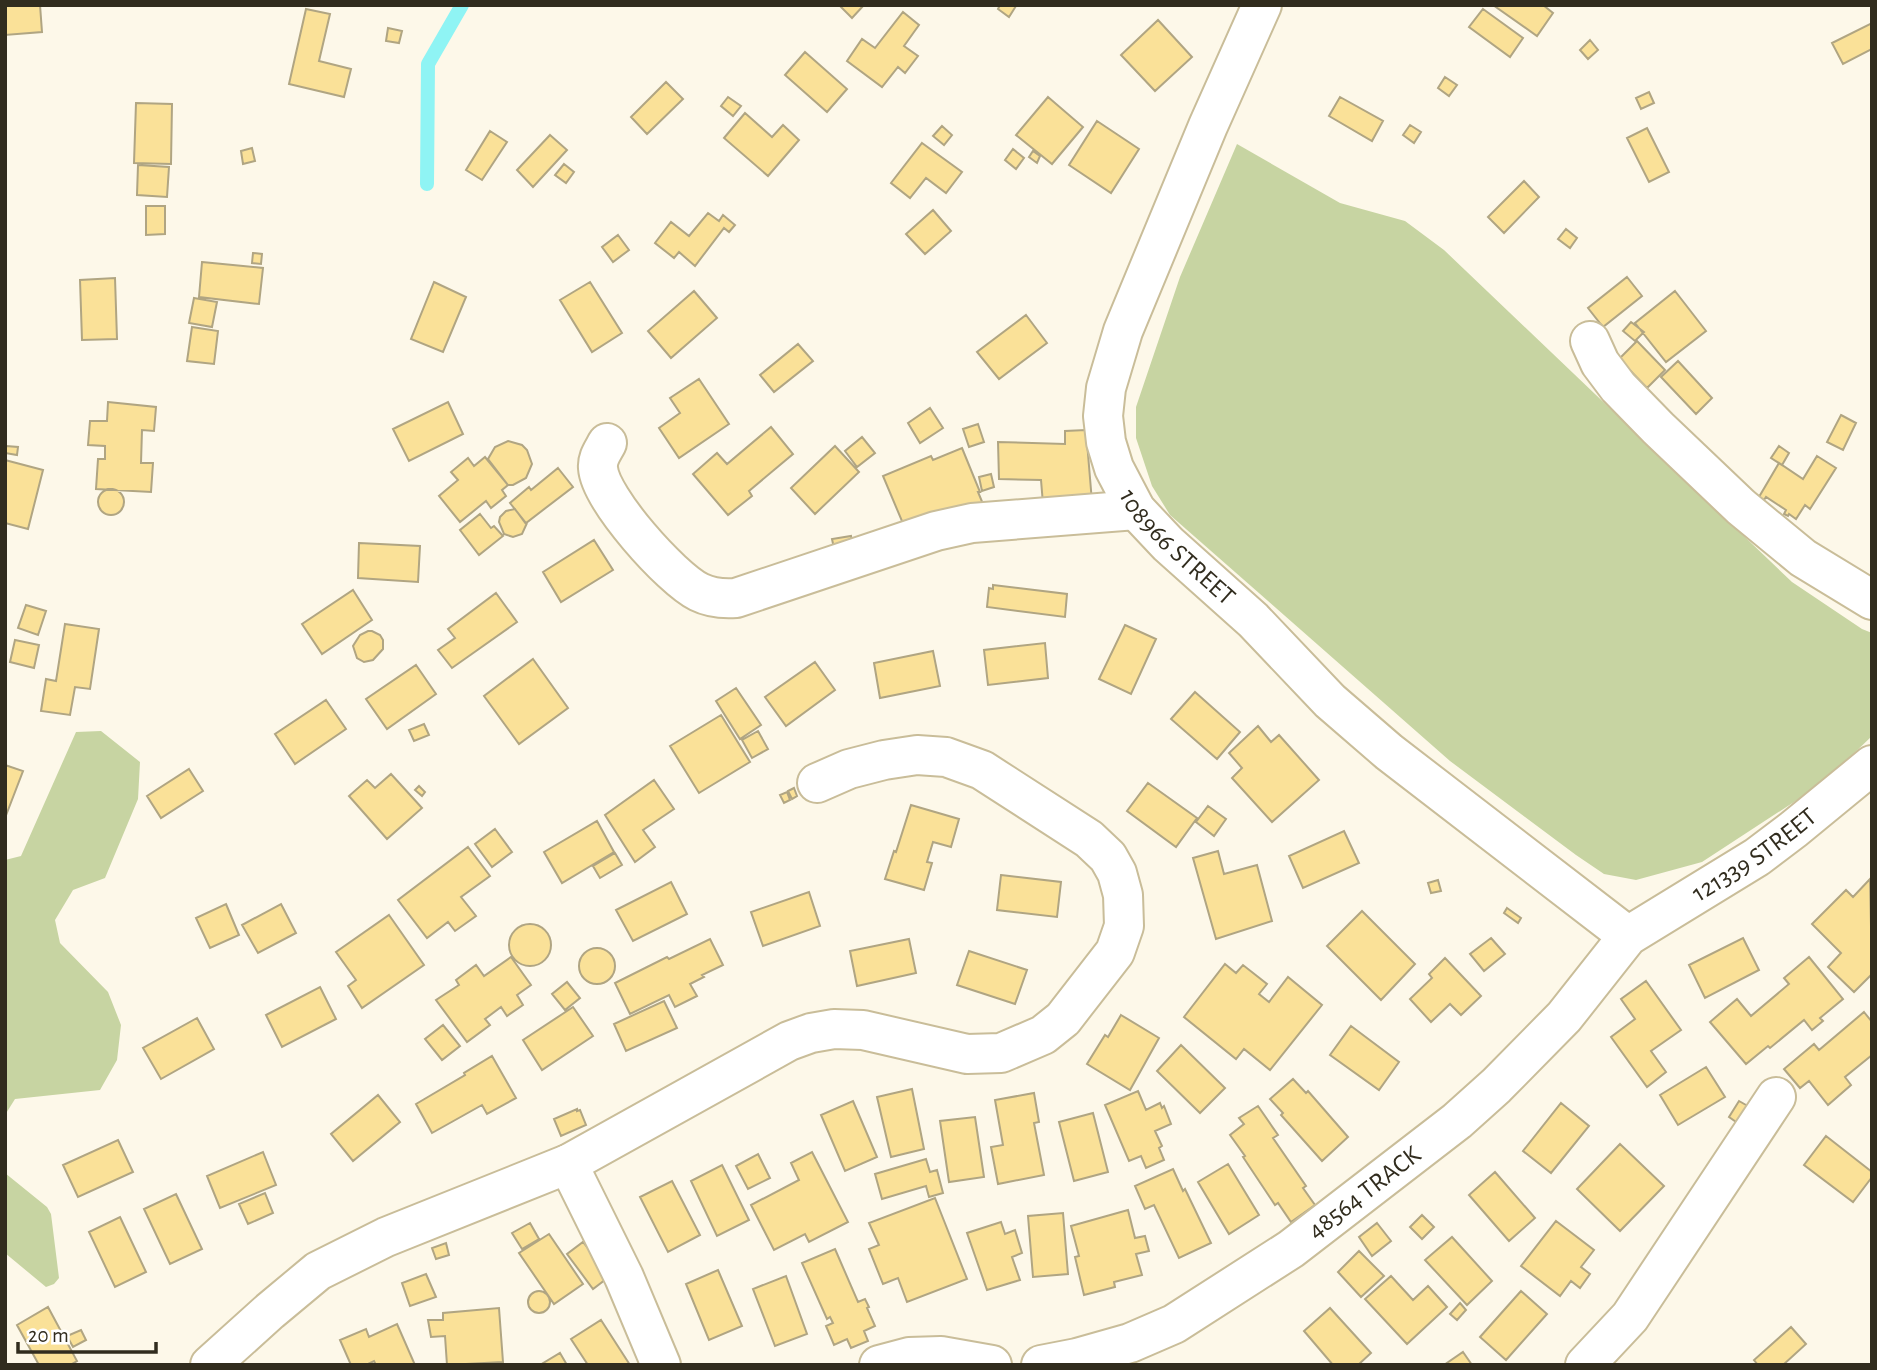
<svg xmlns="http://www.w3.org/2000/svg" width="1877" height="1370" font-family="'Alegreya Sans',sans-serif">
<rect width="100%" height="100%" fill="#fdf8e9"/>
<!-- green -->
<path fill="#c7d4a2" d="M1237,144L1340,203L1405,221L1444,250L1792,582L1862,629L1872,633V736L1823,783L1702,862L1636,880L1604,874L1576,855L1450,761L1170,515L1152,486L1136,438V407L1180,277Z
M101,731L140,762L138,799L105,878L73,890L55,920L60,943L108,992L121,1025L117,1060L100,1090L15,1099L5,1115V860L21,856L76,732Z
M5,1173L47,1207L51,1214L59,1278L54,1284L46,1287L5,1253Z"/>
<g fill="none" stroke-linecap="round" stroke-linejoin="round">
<!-- stream -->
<path stroke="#8ff4f4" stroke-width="14" d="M427,184L428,64L462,5"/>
</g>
<!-- building -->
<path fill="#fae198" stroke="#b0a582" stroke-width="2" d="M5,5H40L42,32L5,35Z
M839,5H864L852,18Z
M1000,5H1015L1016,6L1009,17L998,9Z
M1493,5H1543L1553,13L1537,36Z
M306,9L330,14L319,61L351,69L344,97L289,84Z
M1483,9L1523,38L1510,57L1469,27Z
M903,12L919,25L904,46L918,56L905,73L898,67L882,87L847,61L862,39L875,48Z
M1158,20L1192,57L1155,91L1121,55Z
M1872,23V49L1843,64L1832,43Z
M388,28L402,31L399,43L386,41Z
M1590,40L1598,50L1588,59L1580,50Z
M805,52L847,89L827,112L785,75Z
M1445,77L1457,85L1449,96L1438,88Z
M666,82L683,99L647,134L631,117Z
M1649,92L1654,103L1641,109L1636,98Z
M728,97L741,106L733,116L721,106Z
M1048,97L1083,127L1052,164L1016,135Z
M1340,97L1383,121L1372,141L1329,116Z
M136,103L172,104L171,164L134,163Z
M745,113L772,137L783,125L799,140L768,176L724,138Z
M1097,121L1139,149L1111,193L1069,165Z
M1410,125L1421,132L1414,143L1403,135Z
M942,126L952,135L944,145L933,136Z
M1647,128L1669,172L1649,182L1627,138Z
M490,131L507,142L482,180L466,170Z
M550,135L567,150L533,187L517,170Z
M922,143L962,172L946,193L926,178L910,198L891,183Z
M252,148L255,161L243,164L241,151Z
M1013,149L1024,158L1016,169L1005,160Z
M1033,151L1040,156L1037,163L1029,157Z
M564,164L574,172L566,183L555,175Z
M138,165L169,167L167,197L137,195Z
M1524,181L1539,197L1504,233L1488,217Z
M146,206H165V234L146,235Z
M933,210L951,231L925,254L906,234Z
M708,213L719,221L723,215L735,225L729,232L724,228L695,266L679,252L674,258L655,243L671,222L689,236Z
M1566,229L1577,238L1570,248L1558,239Z
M618,235L629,250L613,262L602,247Z
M253,253L262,254L261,264L252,263Z
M202,262L263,268L259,304L199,297Z
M1627,277L1642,296L1603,327L1588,308Z
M115,278L117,339L82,340L80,280Z
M434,282L466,297L443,352L411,339Z
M590,282L622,333L592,352L560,300Z
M694,291L717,318L671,358L648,331Z
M1675,291L1706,331L1666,362L1635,323Z
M194,298L217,302L212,327L189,323Z
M1026,315L1047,343L999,379L977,352Z
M1631,322L1644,332L1635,341L1623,331Z
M192,327L218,331L214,364L187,361Z
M1637,341L1665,370L1647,388L1619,359Z
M798,344L813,361L774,392L760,375Z
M1678,361L1712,398L1696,414L1661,377Z
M699,379L729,424L679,458L659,428L680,413L670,398Z
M108,402L156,407L154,431L142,430L141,463H153L151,492L96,489L98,459H105V446L88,445L90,421H107Z
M448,402L463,434L409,461L393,429Z
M930,408L943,428L920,443L908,423Z
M1841,415L1856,423L1843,450L1827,442Z
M978,424L984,442L969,447L963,429Z
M771,427L793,454L749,491L752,496L728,515L693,474L717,453L727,464Z
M1086,430L1092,502L1043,504L1041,480L999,479L998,442L1065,444V431Z
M862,437L875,453L857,467L845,451Z
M508,441L522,445L527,450L532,464L526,478L513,485H508L488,459L495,447Z
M6,446L18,447L17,455L5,453Z
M835,446L859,472L815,514L791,488Z
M1779,446L1789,453L1782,465L1771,458Z
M962,448L980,492H978L983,504L907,533L883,476L931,456L933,460Z
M1817,456L1836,468L1810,509L1805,505L1796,519L1789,514L1788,516L1784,514L1786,510L1766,497L1764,500L1759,497L1779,463L1803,479Z
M485,457L508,485L502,490L506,496L491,508L486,501L460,522L439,496L458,480L451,472L468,458L474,466Z
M5,460L43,470L28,529L5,523Z
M558,468L573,487L526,523L510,503L529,487L531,490Z
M991,474L994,487L982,491L979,477Z
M98 502a13 13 0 1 1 26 0a13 13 0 1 1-26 0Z
M515,509L526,524L527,523L522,534L513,537L504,534L499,522L500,517L506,511Z
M480,514L491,528L494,526L503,536L479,555L460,530Z
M851,536L853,550L835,553L832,539Z
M594,540L613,570L561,602L543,572Z
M359,543L420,546L418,582L358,578Z
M993,585L1067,594L1065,617L987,607L989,588L993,589Z
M353,590L372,620L322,654L302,624Z
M496,593L517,622L452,668L438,650L455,638L448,629Z
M26,605L46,611L38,635L18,628Z
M65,624L99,629L90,689L75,687L70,715L41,711L46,679L56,681Z
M1125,625L1156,639L1131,694L1099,679Z
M368,631H372L380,635L383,640V649L373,660L364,662L357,658L353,646L360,635Z
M15,640L39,645L34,668L10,662Z
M1045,643L1048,678L988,685L984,650Z
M933,651L940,686L880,698L874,663Z
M533,659L568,708L519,744L484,696Z
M815,662L835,690L786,726L765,697Z
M416,665L436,694L387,729L366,699Z
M736,688L761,725L740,739L716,701Z
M1195,692L1240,732L1217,759L1171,719Z
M326,700L346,729L295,764L275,734Z
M721,715L750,762L699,793L670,746Z
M424,724L429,735L414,741L409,730Z
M1258,726L1271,742L1279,735L1319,780L1272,822L1232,778L1242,768L1229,753Z
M758,731L768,749L752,758L742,740Z
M5,765L23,771L5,818Z
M189,769L203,791L161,818L147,796Z
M391,774L422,808L387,839L349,796L367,780L375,788Z
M654,780L674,809L643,830L655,847L635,862L605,815Z
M1148,783L1197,818L1176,847L1127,811Z
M419,786L425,792L422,796L415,790Z
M794,788L797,796L792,799L788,791Z
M787,792L790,800L784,803L780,795Z
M911,805L959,819L951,847L933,842L927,862L932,863L924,890L885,879L894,851L896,852Z
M1208,806L1226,819L1214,836L1196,822Z
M597,821L614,852L562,883L544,852Z
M495,829L512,852L492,867L475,844Z
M1344,831L1359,863L1303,888L1289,856Z
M468,847L490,876L461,897L476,916L455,931L448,922L427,938L398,900Z
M1218,851L1224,874L1257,865L1272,921L1216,939L1193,858Z
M615,853L622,865L600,878L593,866Z
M1001,875L1061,882L1057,917L997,910Z
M1870,879L1872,974L1854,992L1828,967L1841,953L1812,924L1846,890L1853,897Z
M1438,880L1441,891L1431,893L1428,883Z
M671,882L687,914L633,941L616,910Z
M809,892L820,926L763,946L751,912Z
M226,904L239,935L210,948L196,918Z
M281,904L296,933L258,953L242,925Z
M1507,908L1521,918L1518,923L1504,913Z
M1362,911L1415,964L1381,1000L1327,946Z
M389,915L424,965L362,1008L348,986L356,980L336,952Z
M509 945a21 21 0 1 1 42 0a21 21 0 1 1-42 0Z
M1491,938L1505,954L1484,971L1470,954Z
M1743,938L1759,970L1705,998L1689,965Z
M710,939L723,965L702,975L704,977L690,984L697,996L675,1007L669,995L630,1014L615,983L667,957L669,959Z
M909,939L916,973L857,986L850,951Z
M579 966a18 18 0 1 1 36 0a18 18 0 1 1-36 0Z
M969,951L1027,970L1015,1004L957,985Z
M511,957L531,985L517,995L523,1005L507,1016L501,1007L485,1019L490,1025L467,1042L436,1000L459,985L456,980L476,965L484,976Z
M1809,957L1843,999L1820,1018L1823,1021L1812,1030L1804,1020L1770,1048L1768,1046L1746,1064L1710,1022L1737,999L1751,1016L1789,984L1784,978Z
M1445,958L1481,996L1461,1015L1450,1004L1431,1022L1410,999L1432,978L1429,974Z
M1225,964L1236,973L1243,965L1267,984L1259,994L1269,1002L1288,977L1322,1005L1270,1070L1244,1049L1236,1059L1184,1017Z
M1646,981L1681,1030L1651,1051L1666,1072L1647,1087L1611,1037L1635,1019L1621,999Z
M567,982L580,998L565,1010L552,994Z
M320,987L336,1019L282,1047L266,1015Z
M664,1001L677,1028L626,1051L614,1024Z
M573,1007L593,1036L542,1070L523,1040Z
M1864,1012L1872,1022V1055L1845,1077L1851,1085L1828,1105L1809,1081L1800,1088L1784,1069L1814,1044L1819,1050Z
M1121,1015L1159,1038L1130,1090L1087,1064L1105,1035L1108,1037Z
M197,1018L214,1049L161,1079L143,1048Z
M443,1025L460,1046L442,1060L425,1039Z
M1351,1026L1399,1062L1379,1090L1330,1055Z
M1181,1045L1225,1088L1200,1113L1157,1071Z
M492,1056L516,1098L487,1114L482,1105L432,1133L416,1104L465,1075L464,1073Z
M1706,1067L1725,1097L1678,1125L1660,1095Z
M1293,1079L1306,1093L1308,1091L1348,1137L1322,1161L1281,1115L1283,1113L1270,1099Z
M912,1089L924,1149L891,1157L877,1097Z
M1138,1091L1146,1110L1160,1103L1162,1108L1164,1106L1171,1124L1155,1131L1162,1146L1159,1148L1164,1160L1146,1168L1141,1156L1129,1161L1105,1105Z
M1034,1093L1039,1122L1034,1123L1044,1175L998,1184L991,1147L1003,1145L995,1100Z
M378,1095L400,1122L353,1161L331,1134Z
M853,1101L877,1157L845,1171L821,1115Z
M1739,1101L1753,1109L1742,1126L1729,1117Z
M1561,1103L1589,1126L1551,1173L1523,1151Z
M1258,1106L1278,1135L1273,1138L1306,1186L1303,1188L1315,1205L1291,1222L1278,1203L1275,1205L1243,1157L1245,1156L1230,1135L1244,1124L1239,1118Z
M577,1109V1111L580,1110L586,1125L561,1136L554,1119Z
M1093,1113L1108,1172L1074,1181L1059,1122Z
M975,1117L984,1177L949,1182L940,1121Z
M1826,1136L1872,1172V1177L1853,1202L1804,1165Z
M118,1140L133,1172L78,1197L63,1165Z
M1620,1144L1664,1186L1620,1231L1577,1189Z
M263,1152L276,1185L220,1208L207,1176Z
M812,1152L848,1222L809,1242L805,1234L774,1250L751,1205L799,1180L791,1163Z
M758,1154L770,1178L748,1189L736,1166Z
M926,1159L930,1172L937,1170L943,1193L929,1197L926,1186L882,1199L875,1174Z
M1228,1164L1259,1215L1229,1234L1198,1182Z
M722,1165L749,1220L717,1236L691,1181Z
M1173,1169L1183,1191L1185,1189L1211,1243L1179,1258L1154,1205L1145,1209L1135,1186Z
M1495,1172L1535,1218L1509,1241L1469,1195Z
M672,1181L700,1235L668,1252L640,1197Z
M265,1193L273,1213L248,1224L239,1204Z
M176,1194L202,1249L170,1264L144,1209Z
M935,1198L967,1279L907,1302L898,1278L883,1284L869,1249L879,1245L869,1223Z
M1128,1210L1135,1238L1145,1236L1149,1251L1136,1254L1142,1275L1114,1282L1115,1287L1084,1295L1075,1257L1079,1256L1071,1226Z
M1063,1213L1068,1274L1033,1277L1028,1216Z
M1422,1215L1434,1227L1422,1239L1410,1227Z
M120,1217L146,1272L115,1287L89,1232Z
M1556,1221L1594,1250L1581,1267L1590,1274L1580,1288L1571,1281L1560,1296L1521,1266Z
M1001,1222L1005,1234L1015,1230L1022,1253L1012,1257L1020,1280L987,1290L967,1233Z
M530,1223L539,1239L522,1249L512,1233Z
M1377,1223L1391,1241L1372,1256L1359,1237Z
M549,1234L583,1284L554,1304L519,1253Z
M1452,1237L1492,1281L1467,1305L1425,1260Z
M583,1242L610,1276L593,1289L567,1254Z
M446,1243L449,1255L436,1259L432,1248Z
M835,1249L858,1302L865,1299L869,1307L867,1308L875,1326L864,1331L868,1341L851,1348L847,1339L834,1345L826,1326L833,1323L830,1317L827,1319L802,1263Z
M1359,1251L1384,1276L1361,1297L1338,1272Z
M718,1270L742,1326L709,1340L686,1284Z
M426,1274L436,1297L410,1306L402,1283Z
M786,1276L807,1334L775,1346L753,1289Z
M1391,1276L1413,1300L1428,1286L1447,1307L1407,1344L1365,1299Z
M1521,1291L1547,1314L1506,1360L1480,1337Z
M528 1302a11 11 0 1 1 22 0a11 11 0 1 1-22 0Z
M1460,1303L1466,1310L1457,1320L1450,1314Z
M48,1307L77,1361L70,1365H39L17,1325Z
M499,1308L503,1362L447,1365L445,1336L431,1337L428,1320H443V1313Z
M1330,1308L1371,1353L1358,1365H1333L1304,1331Z
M601,1320L630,1365H588L571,1339Z
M397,1324L415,1365H376L374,1361L366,1365H351L340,1340L366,1329L369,1337Z
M1791,1327L1806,1344L1783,1365H1758L1754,1360Z
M81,1330L86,1340L73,1347L67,1336Z
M1463,1352L1472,1365H1444Z
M560,1353L567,1365H540Z"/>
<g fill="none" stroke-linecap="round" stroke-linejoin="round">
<!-- minor casing -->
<g stroke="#c9bd99" stroke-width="42">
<g id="minor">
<path id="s1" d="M1262,5L1208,126L1123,331L1106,388L1103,416L1106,442L1114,468L1136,510L1168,544L1253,620L1330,701L1389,752L1628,936"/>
<path d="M1590,341L1600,363L1618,387L1658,428L1741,507L1803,558L1872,600"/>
<path d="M607,443C603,451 597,458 598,468C600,499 671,578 699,592C711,598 722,599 736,598L936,531L972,523L1136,510"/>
<path d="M568,1164L624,1277L661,1365"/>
<path d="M210,1365L270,1311L318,1271L386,1237L568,1164L789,1041L811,1033L834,1029L863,1030L967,1054L1001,1053L1043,1035L1063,1019L1115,952L1124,926L1123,895L1117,873L1108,857L1089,839L982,770L946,757L917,755L884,760L849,769L817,783"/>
<path d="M879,1365L909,1357L941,1356L992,1365"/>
<path id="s2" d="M1041,1365L1077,1358L1130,1343L1174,1324L1291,1249L1457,1121L1496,1086L1564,1017L1628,936L1757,857L1794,829L1872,765"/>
<path d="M1585,1365L1630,1317L1776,1097"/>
</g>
</g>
<!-- minor -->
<use href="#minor" stroke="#fff" stroke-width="38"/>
</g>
<g text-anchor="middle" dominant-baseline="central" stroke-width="5" stroke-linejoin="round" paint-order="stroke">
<!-- street labels -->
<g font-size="26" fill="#312c1e" stroke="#fff">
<text stroke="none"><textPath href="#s1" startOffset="598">108966 STREET</textPath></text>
<text stroke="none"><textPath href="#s2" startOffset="891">121339 STREET</textPath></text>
<text stroke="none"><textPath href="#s2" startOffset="371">48564 TRACK</textPath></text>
</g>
</g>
<!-- border -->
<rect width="1877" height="1370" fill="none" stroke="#312c1e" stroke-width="14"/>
<!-- scale -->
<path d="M18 1342v10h138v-10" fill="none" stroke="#312c1e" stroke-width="3.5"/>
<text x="28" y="1342" font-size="21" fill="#312c1e" stroke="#ffffff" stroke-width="5" paint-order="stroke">20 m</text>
</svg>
